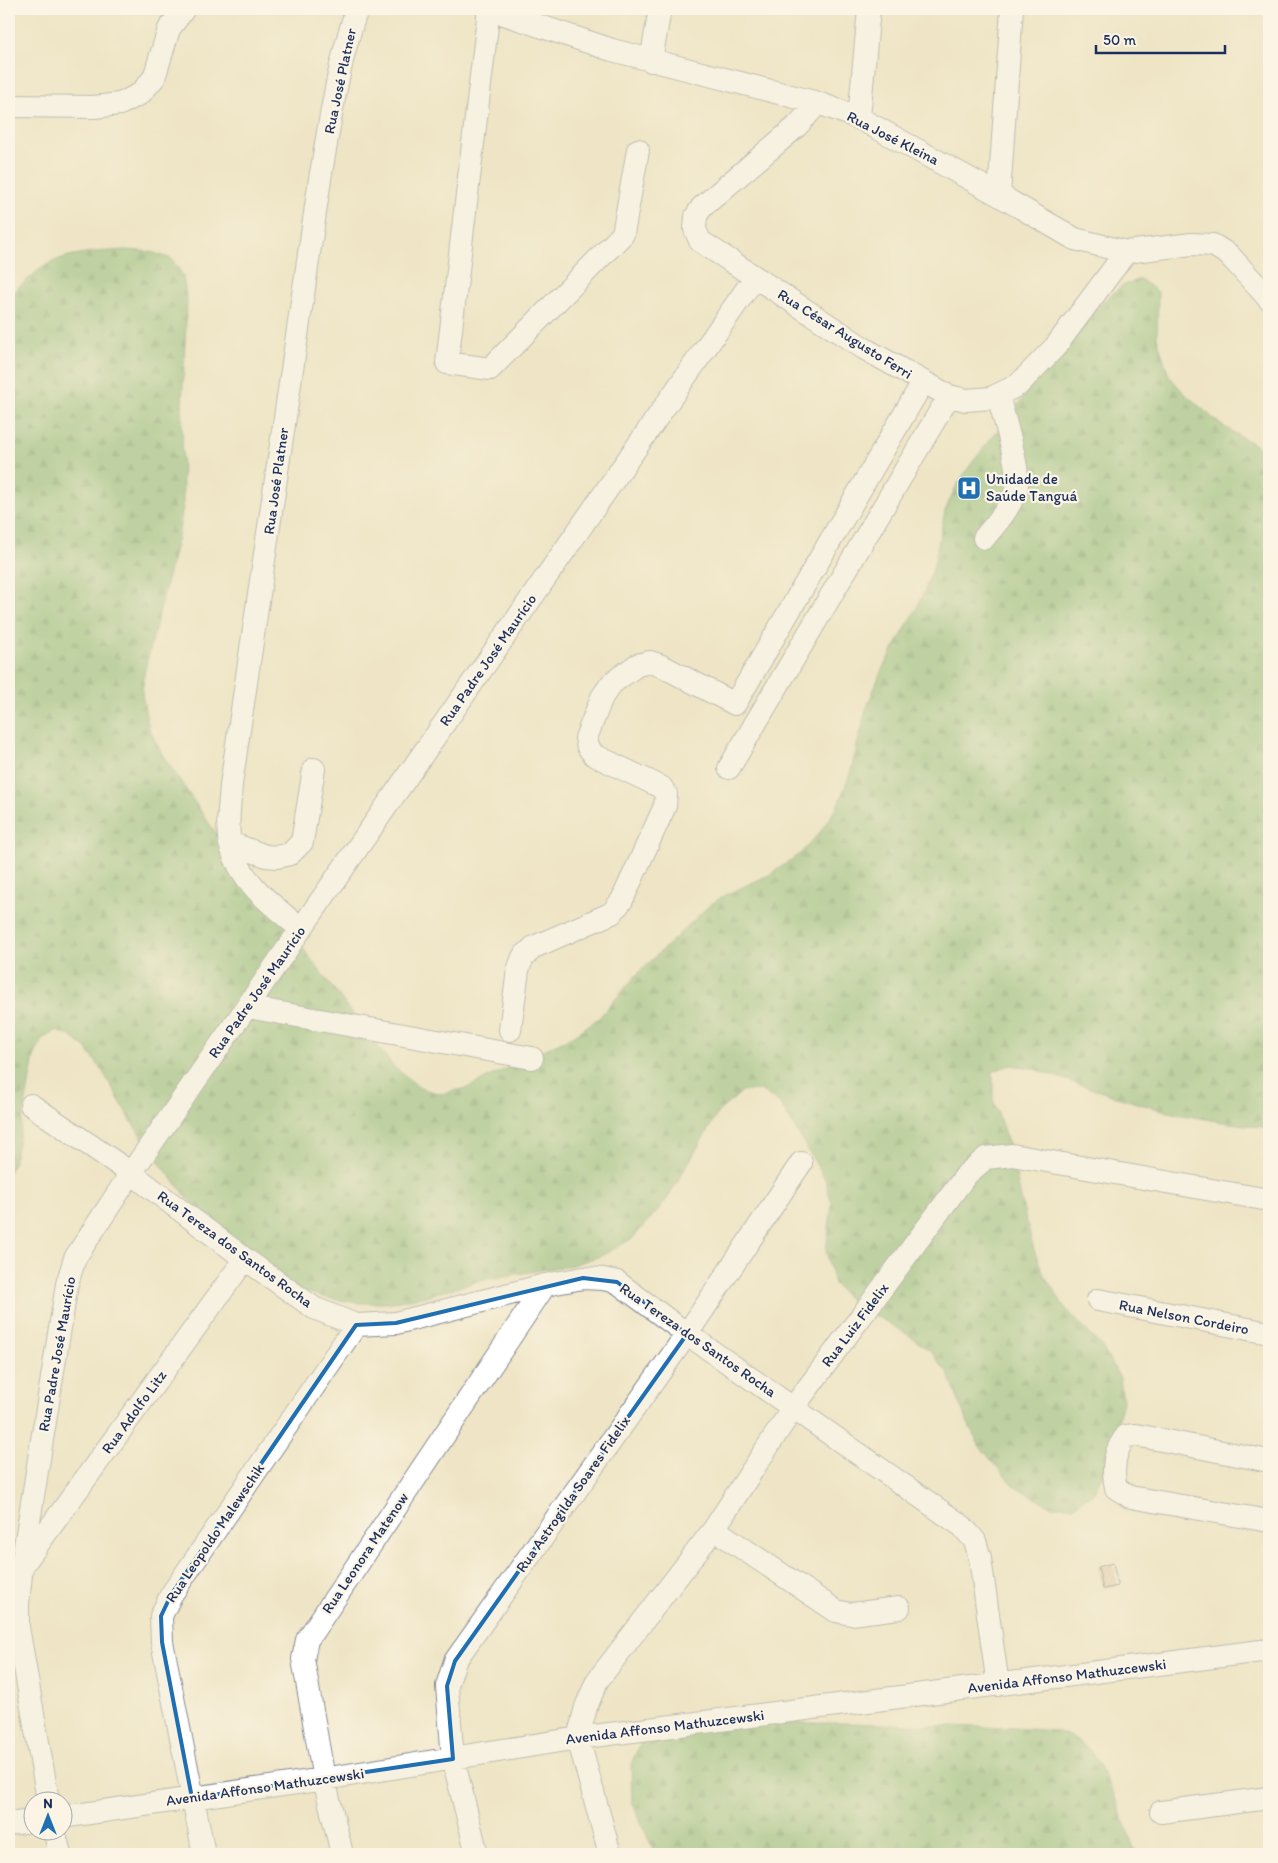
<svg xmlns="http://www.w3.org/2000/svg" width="1278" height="1863" font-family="Itim,sans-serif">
<defs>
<pattern id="forest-firs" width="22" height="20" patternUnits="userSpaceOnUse" patternTransform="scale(1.25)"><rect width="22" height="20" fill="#85b974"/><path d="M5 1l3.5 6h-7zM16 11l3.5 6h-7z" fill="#6c9762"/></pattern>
<pattern id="building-hatch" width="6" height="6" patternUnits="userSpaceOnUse" patternTransform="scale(1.25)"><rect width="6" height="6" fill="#cfa281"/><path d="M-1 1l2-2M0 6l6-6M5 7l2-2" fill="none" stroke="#a7846d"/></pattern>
</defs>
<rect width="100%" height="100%" fill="#fcf5e5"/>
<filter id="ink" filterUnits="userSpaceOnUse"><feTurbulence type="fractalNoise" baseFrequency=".02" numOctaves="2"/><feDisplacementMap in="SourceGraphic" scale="10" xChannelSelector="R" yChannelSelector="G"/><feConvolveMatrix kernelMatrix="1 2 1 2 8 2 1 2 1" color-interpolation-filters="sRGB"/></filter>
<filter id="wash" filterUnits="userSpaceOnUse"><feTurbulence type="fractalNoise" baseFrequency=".0096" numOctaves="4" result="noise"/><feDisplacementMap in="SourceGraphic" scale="20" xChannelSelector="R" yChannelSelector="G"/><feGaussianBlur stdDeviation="1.12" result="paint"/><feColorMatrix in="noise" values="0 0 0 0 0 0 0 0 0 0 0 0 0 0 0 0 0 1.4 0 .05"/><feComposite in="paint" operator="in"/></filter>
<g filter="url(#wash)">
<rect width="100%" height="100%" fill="#efe5c6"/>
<!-- forest -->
<path fill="url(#forest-firs)" stroke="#507469" d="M126,250L152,252L172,259L183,276L187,302L182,407L183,507L178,536L144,674L142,695L149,728L162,754L217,835L370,1037L394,1067L420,1088L441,1094L467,1088L576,1034L599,1018L638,973L710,905L727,894L771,874L801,853L821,831L837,807L850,774L866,710L881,671L917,608L933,569L945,511L955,488L971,464L1017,406L1064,342L1100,304L1122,286L1140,279L1158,292L1157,338L1169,376L1183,392L1221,425L1269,453V1128L1222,1122L1172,1113L1123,1099L1031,1068L1011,1065L993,1071V1099L1010,1149L1025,1216L1034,1250L1044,1275L1065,1308L1102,1347L1120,1378L1123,1402L1103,1473L1094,1492L1074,1506H1050L1013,1485L980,1447L966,1419L949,1375L931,1352L910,1336L852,1302L834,1284L826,1251L832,1204L825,1179L780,1103L760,1090L743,1091L719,1111L666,1201L633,1238L601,1256L572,1265L482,1280L422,1297L387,1303H359L323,1297L294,1288L218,1236L158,1161L133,1124L103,1072L86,1048L69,1035L56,1031L42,1039L34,1057L20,1134L13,1164L9,1172V294C20,287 29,278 39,270C64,251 97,252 126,250Z
M709,1723H849L1014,1728L1056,1731L1074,1738L1093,1753L1113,1792L1136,1854H655L632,1802L631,1764L639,1745L655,1732Z"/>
<g id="blocks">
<!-- building -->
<path fill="url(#building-hatch)" d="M1113,1563L1118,1586L1103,1589L1098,1567Z"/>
</g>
</g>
<g filter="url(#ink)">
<use href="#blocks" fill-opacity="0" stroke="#858a92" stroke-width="1"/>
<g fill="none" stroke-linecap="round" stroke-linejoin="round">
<!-- minor casing -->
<g stroke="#858a92" stroke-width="24">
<path id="minor" d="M489,9L612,50L818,103L859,118L999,195L1075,239L1126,252L1192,244L1213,245L1229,255L1269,299
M489,9L447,363L490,369L623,234L638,150
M651,61L660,9
M818,103L797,126L702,207L696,216L695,229L700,241L865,349L949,396L966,400L991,398L1018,385L1055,347L1126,252
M9,106L94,107L120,104L140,94L154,78L169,29L184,9
M859,118L869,9
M999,195L1012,9
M984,538C996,524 1013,505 1017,486C1020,468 1003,415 998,395
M729,768L949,396
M230,843L266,856L277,857L290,854L302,842L314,769
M301,929C272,905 240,882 230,844C226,825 230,804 231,785L320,179C330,122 338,63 357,9
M247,1007L532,1058
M510,1030L518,970L523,957L534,947L612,913L622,900L665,806L666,794L661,787L594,755L588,747L586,738L602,697L612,683L637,665L650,662L662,666L735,704L923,382
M31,1105L131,1173L245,1259L314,1308L356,1325L396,1323L545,1285L583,1278L603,1279L617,1282L687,1334L962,1526L975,1541L980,1558L998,1685
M1098,1300L1269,1333
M1269,1461L1136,1435L1126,1436C1114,1451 1112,1470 1116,1488L1130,1497L1269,1521
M714,1529L836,1611L851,1614L899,1608
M25,1562L245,1259
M48,1800L18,1627V1604L22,1565L67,1284L75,1258L131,1173L755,277
M1161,1812L1269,1798
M62,1817L324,1779L578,1738L1269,1650
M9,1824L32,1821
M54,1830L60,1854
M204,1854L162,1642L161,1616L171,1595L356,1325
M342,1854L324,1779L303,1659L307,1640L545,1285
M477,1854L453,1759L447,1686L455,1661L687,1334L801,1163
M610,1854L578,1738L586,1707L597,1681L714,1529L793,1408L967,1174L986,1158L1012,1155L1269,1200"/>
</g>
<!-- minor -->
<use href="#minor" stroke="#fff" stroke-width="22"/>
</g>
</g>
<!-- marked area -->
<path d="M0 0H1278V1863H0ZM583,1278L617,1282L687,1334L455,1661L447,1686L453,1759L192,1798L162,1642L161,1616L171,1595L356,1325L396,1323Z" fill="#efe5c6" fill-opacity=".55" fill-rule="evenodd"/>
<path fill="none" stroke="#1f6fb2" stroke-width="4" stroke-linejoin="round" d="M583,1278L617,1282L687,1334L455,1661L447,1686L453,1759L192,1798L162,1642L161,1616L171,1595L356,1325L396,1323Z"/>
<!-- icons -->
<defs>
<g id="hospital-square" transform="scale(1.25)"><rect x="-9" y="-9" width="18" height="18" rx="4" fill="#1f6fb2" stroke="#fcf5e5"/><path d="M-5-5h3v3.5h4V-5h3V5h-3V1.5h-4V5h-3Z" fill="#fff"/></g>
</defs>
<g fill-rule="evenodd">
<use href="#hospital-square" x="969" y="488"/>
</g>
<g text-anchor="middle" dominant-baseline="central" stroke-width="4.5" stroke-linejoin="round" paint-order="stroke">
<!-- street labels -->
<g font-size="15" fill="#1b2f5e" stroke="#fcf5e5">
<text transform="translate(340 81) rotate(-78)">Rua José Platner</text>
<text transform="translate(893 138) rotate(27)">Rua José Kleina</text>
<text transform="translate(845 334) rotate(32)">Rua César Augusto Ferri</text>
<text transform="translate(276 481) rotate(-82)">Rua José Platner</text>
<text transform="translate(488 660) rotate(-55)">Rua Padre José Maurício</text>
<text transform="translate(257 992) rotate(-55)">Rua Padre José Maurício</text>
<text transform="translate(235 1249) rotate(36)">Rua Tereza dos Santos Rocha</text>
<text transform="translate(1184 1317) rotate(11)">Rua Nelson Cordeiro</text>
<text transform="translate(855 1325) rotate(-53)">Rua Luiz Fidelix</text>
<text transform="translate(698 1340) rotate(35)">Rua Tereza dos Santos Rocha</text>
<text transform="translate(57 1354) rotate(-80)">Rua Padre José Maurício</text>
<text transform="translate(134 1412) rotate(-54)">Rua Adolfo Litz</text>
<text transform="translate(573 1494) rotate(-55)">Rua Astrogilda Soares Fidelix</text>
<text transform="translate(215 1533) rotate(-56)">Rua Leopoldo Malewschik</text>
<text transform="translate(365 1553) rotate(-56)">Rua Leonora Matenow</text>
<text transform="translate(1067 1676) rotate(-7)">Avenida Affonso Mathuzcewski</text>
<text transform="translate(665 1727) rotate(-7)">Avenida Affonso Mathuzcewski</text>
<text transform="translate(265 1787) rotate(-8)">Avenida Affonso Mathuzcewski</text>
</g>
<!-- poi labels -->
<g font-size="15" fill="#1b2f5e" stroke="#fcf5e5" text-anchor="start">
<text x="986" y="479">Unidade de<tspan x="986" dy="17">Saúde Tanguá</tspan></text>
</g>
</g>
<!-- margin -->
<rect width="1278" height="1863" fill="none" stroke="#fcf5e5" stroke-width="30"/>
<!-- north arrow -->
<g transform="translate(48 1816)"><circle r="24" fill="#fcf5e5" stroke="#a2a6af"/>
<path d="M0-4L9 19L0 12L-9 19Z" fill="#1f6fb2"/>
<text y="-8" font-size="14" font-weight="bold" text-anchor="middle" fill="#1b2f5e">N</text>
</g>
<!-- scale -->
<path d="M1096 45v8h129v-8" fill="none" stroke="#1b2f5e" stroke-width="2.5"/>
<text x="1103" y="45" font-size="15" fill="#1b2f5e" stroke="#fcf5e5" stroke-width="4" paint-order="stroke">50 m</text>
</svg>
